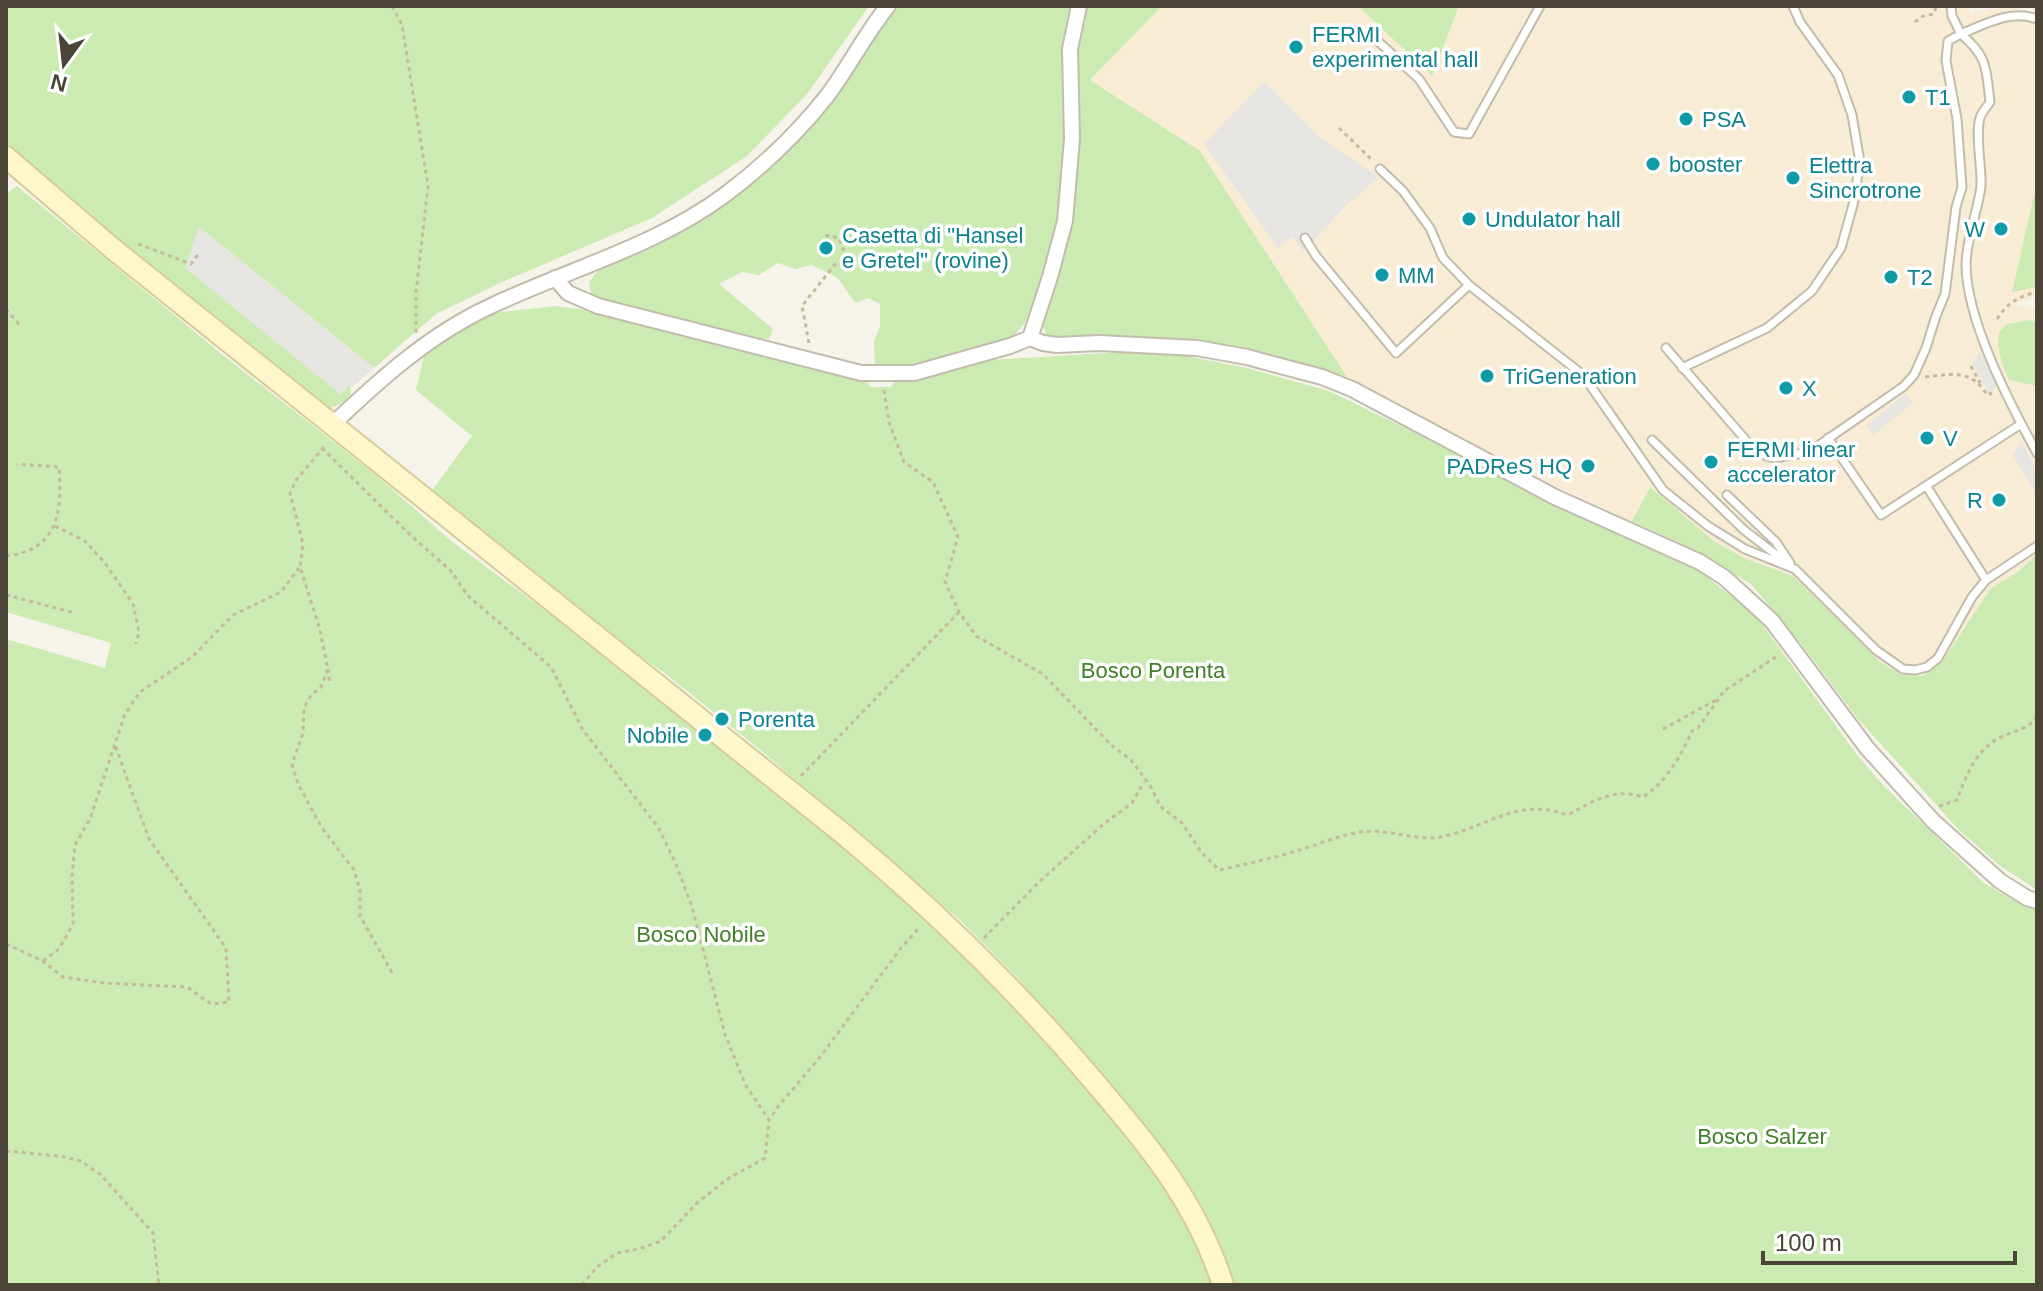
<svg xmlns="http://www.w3.org/2000/svg" width="2043" height="1291" font-family="Arial,sans-serif">
<rect width="100%" height="100%" fill="#f6f3ea"/>
<!-- commercial -->
<path fill="#f8ecd5" d="M1162,6H1358L1432,76L1459,6H1967L1971,12L2013,7L2037,14V195H2034L2013,291L2037,287V295L2013,306L2037,308V322L2029,320L2032,386H2037V554L2019,571L1991,588L1942,662L1922,676L1902,675L1880,662L1793,576L1746,559L1715,542L1650,487L1632,521L1527,473L1347,377L1200,151L1090,80Z"/>
<!-- green -->
<path fill="#ccebb2" d="M6,6H869L807,94L747,156L652,218L500,283L436,314L374,368L199,227L340,394L350,384L351,394L342,404L329,408L169,282L25,160L6,142Z
M899,6H1072C1057,70 1068,135 1062,201C1059,229 1050,256 1042,283C1034,307 1025,331 1003,343L917,366L875,367L874,342L880,326V304L869,298L855,303L838,278L812,265L795,269L778,263L759,275L742,272L719,284L773,329L769,339L745,336L597,300L591,296L589,282L599,269L632,256L698,221L740,193L780,158L811,129L883,25Z
M1085,6H1162L1090,80L1200,151L1347,377L1265,352L1181,339L1053,338L1047,336L1040,320L1072,215L1076,188L1078,146L1075,72Z
M1358,6H1459L1432,76Z
M17,186L224,356L377,476L450,540L573,631L836,840L922,914L986,975L1046,1040L1136,1147L1182,1213L1212,1285H6V639L105,668L111,643L6,612V194Z
M2034,195H2037V287L2012,292Z
M556,306L593,311L866,380L871,387H891L895,381L934,376L990,360L1156,350L1247,368L1329,391L1414,432L1560,509L1701,572L1757,617L1857,755L1884,786L1984,883L2027,908L2037,909V1285H1234L1225,1256L1204,1210L1155,1138L1016,976L960,920L759,749L666,674L610,635L431,492L472,436L416,390L424,356L456,333L493,313Z
M2029,320L2037,322V386L2009,380C2001,363 1997,350 1999,332L2007,324Z
M1650,487L1715,542L1746,559L1793,576L1880,662L1902,675L1922,676L1942,662L1991,588L2019,571L2037,554V890L1999,865L1960,831L1858,719L1802,645L1751,584L1678,542L1632,521Z"/>
<!-- parking -->
<path fill="#e7e5e2" d="M1264,81L1323,140L1379,177L1348,204L1303,251L1292,236L1278,248L1204,144Z
M199,227L374,368L351,388L349,385L340,394L185,268Z
M1980,352L1998,384L1989,395L1972,363Z
M1906,393L1913,403L1874,435L1866,426Z
M2021,441L2037,471V487L2034,491L2013,455Z"/>
<g fill="none" stroke-linecap="round" stroke-linejoin="round">
<!-- lane casing -->
<g stroke="#c2bcac" stroke-width="11">
<path id="lane" d="M1951,6L1952,16L1961,34C1985,24 2011,9 2037,19
M1369,33L1419,79L1454,132L1469,134L1540,6
M1380,169L1403,191L1430,228L1443,258L1469,285
M1305,238L1316,256L1396,353L1469,285L1583,375L1663,490L1708,526L1745,549L1795,569L1876,650L1903,669L1915,670L1927,667L1938,658L1972,597L1986,580L2037,546
M1666,348L1757,453L1774,458L1809,452L1904,386L1914,375L1926,348L1936,316L1945,294L1956,207L1962,187L1957,119L1946,61L1948,41L1961,34C1988,57 1986,68 1990,102C1987,107 1981,113 1980,118C1975,133 1982,168 1981,186C1978,211 1967,235 1966,264C1966,320 2010,404 2037,453
M1682,368L1767,328L1812,291L1841,248L1853,205L1860,162L1852,115L1838,75L1800,22L1793,6
M1828,438L1881,515L2021,424
M1652,440L1744,530L1787,563
M1927,487L1986,580
M1727,495L1776,542L1790,563"/>
</g>
<!-- street casing -->
<g stroke="#c2bcac" stroke-width="18">
<path id="street" d="M555,278L568,293L598,306L861,373H914L1010,346L1030,338L1043,343L1057,345L1099,343L1197,348L1247,357L1322,377L1352,389L1555,497L1700,562L1725,578L1772,621L1867,748L1933,821L2000,881L2027,898L2037,901
M1030,338L1050,277L1065,221L1072,139L1070,49L1079,6
M331,426C379,380 430,334 491,306C569,269 657,246 726,194C763,166 798,133 827,96C849,67 865,34 888,6"/>
</g>
<!-- secondary casing -->
<g stroke="#d7cc98" stroke-width="24">
<path id="secondary" d="M6,157L113,249L841,832C934,909 1019,992 1097,1085C1151,1149 1197,1203 1223,1285"/>
</g>
<!-- path -->
<path stroke="#c4ba9c" stroke-width="3" stroke-dasharray="4 4" stroke-linecap="butt" d="M392,6L402,25L428,186L416,292V333
M1915,22L1923,16L1934,14L1936,6
M1339,128L1372,160
M138,244L191,264L199,253
M6,309L21,327
M1997,319C2008,302 2018,297 2037,292
M809,343L802,306L836,263L840,264L846,256L839,238L824,235
M1971,366L1980,383
M1925,377C1952,374 1972,369 1987,395L1992,393
M884,390L889,422L904,462L933,482L958,537L945,582L959,612L976,636L1043,674L1110,744L1131,760L1151,787L1160,806L1182,823L1202,853L1219,870C1245,864 1271,859 1296,851C1317,845 1339,835 1361,832C1390,828 1418,843 1445,836C1491,825 1519,797 1567,815C1593,802 1613,787 1643,797C1666,783 1681,755 1692,731L1698,728L1724,691L1779,655
M324,447L296,480L290,493L303,544L300,567L319,626L328,669L321,687L311,695L304,708L303,733L292,764L298,784L322,828L354,870L360,890V916L394,976
M322,448L407,532L451,571L468,596L551,667L583,730L658,827L676,864L692,907L725,1034L745,1084L769,1120
M55,526L85,541L105,563L133,604L139,632L136,644
M6,556C59,550 62,511 59,467L17,464
M6,595L75,613
M328,669L330,685
M1663,729L1716,700
M801,776L959,612
M1939,806L1957,800C1966,776 1975,751 1999,738C2012,731 2028,730 2037,717
M984,938L1039,882L1105,823L1132,803L1144,782
M6,944L43,961L63,977L104,983L187,987L211,1004L229,1002L226,948L149,839L115,745
M43,961L59,949L73,924L72,875L75,845L90,819L125,714L140,692L192,657L233,615L281,592L299,568
M6,1151L59,1156L81,1161L100,1174L153,1233L159,1285
M582,1285L597,1267L617,1253L639,1249L661,1241L697,1203L729,1178L765,1158L769,1120L777,1108L820,1057L901,948L920,927"/>
<!-- lane -->
<use href="#lane" stroke="#fff" stroke-width="7"/>
<!-- street -->
<use href="#street" stroke="#fff" stroke-width="14"/>
<!-- secondary -->
<use href="#secondary" stroke="#fff7cb" stroke-width="20"/>
</g>
<!-- markers -->
<g fill="#0f9aa8" stroke="#fff" stroke-width="3">
<circle cx="1296" cy="47" r="8"/>
<circle cx="1909" cy="97" r="8"/>
<circle cx="1686" cy="119" r="8"/>
<circle cx="1653" cy="164" r="8"/>
<circle cx="1793" cy="178" r="8"/>
<circle cx="1469" cy="219" r="8"/>
<circle cx="2001" cy="229" r="8"/>
<circle cx="826" cy="248" r="8"/>
<circle cx="1382" cy="275" r="8"/>
<circle cx="1891" cy="277" r="8"/>
<circle cx="1487" cy="376" r="8"/>
<circle cx="1786" cy="388" r="8"/>
<circle cx="1927" cy="438" r="8"/>
<circle cx="1711" cy="462" r="8"/>
<circle cx="1588" cy="466" r="8"/>
<circle cx="1999" cy="500" r="8"/>
<circle cx="722" cy="719" r="8"/>
<circle cx="705" cy="735" r="8"/>
</g>
<g text-anchor="middle" dominant-baseline="central" stroke-width="7" stroke-linejoin="round" paint-order="stroke">
<!-- culture labels -->
<g font-size="22" fill="#0d838f" stroke="#fff" text-anchor="start">
<text x="1312" y="34">FERMI<tspan x="1312" dy="25">experimental hall</tspan></text>
<text x="1925" y="97">T1</text>
<text x="1702" y="119">PSA</text>
<text x="1669" y="164">booster</text>
<text x="1809" y="165">Elettra<tspan x="1809" dy="25">Sincrotrone</tspan></text>
<text x="1485" y="219">Undulator hall</text>
<text x="1985" y="229" text-anchor="end">W</text>
<text x="842" y="235">Casetta di "Hansel<tspan x="842" dy="25">e Gretel" (rovine)</tspan></text>
<text x="1398" y="275">MM</text>
<text x="1907" y="277">T2</text>
<text x="1503" y="376">TriGeneration</text>
<text x="1802" y="388">X</text>
<text x="1943" y="438">V</text>
<text x="1727" y="449">FERMI linear<tspan x="1727" dy="25">accelerator</tspan></text>
<text x="1572" y="466" text-anchor="end">PADReS HQ</text>
<text x="1983" y="500" text-anchor="end">R</text>
<text x="738" y="719">Porenta</text>
<text x="689" y="735" text-anchor="end">Nobile</text>
</g>
<!-- park labels -->
<g font-size="22" fill="#408027" stroke="#fff">
<text x="1153" y="670">Bosco Porenta</text>
<text x="701" y="934">Bosco Nobile</text>
<text x="1762" y="1136">Bosco Salzer</text>
</g>
</g>
<!-- border -->
<rect width="2043" height="1291" fill="none" stroke="#4a4537" stroke-width="16"/>
<!-- north arrow -->
<g transform="translate(64 64) rotate(195)" stroke="#ffffff" stroke-width="6" paint-order="stroke">
<path d="M0-6L14 30L0 20L-14 30Z" fill="#4a4537"/>
<text y="-12" font-size="22" font-weight="bold" text-anchor="middle" fill="#4a4537">N</text>
</g>
<!-- scale -->
<path d="M1763 1251v12h252v-12" fill="none" stroke="#4a4537" stroke-width="4"/>
<text x="1775" y="1251" font-size="24" fill="#4a4537" stroke="#ffffff" stroke-width="6" paint-order="stroke">100 m</text>
</svg>
